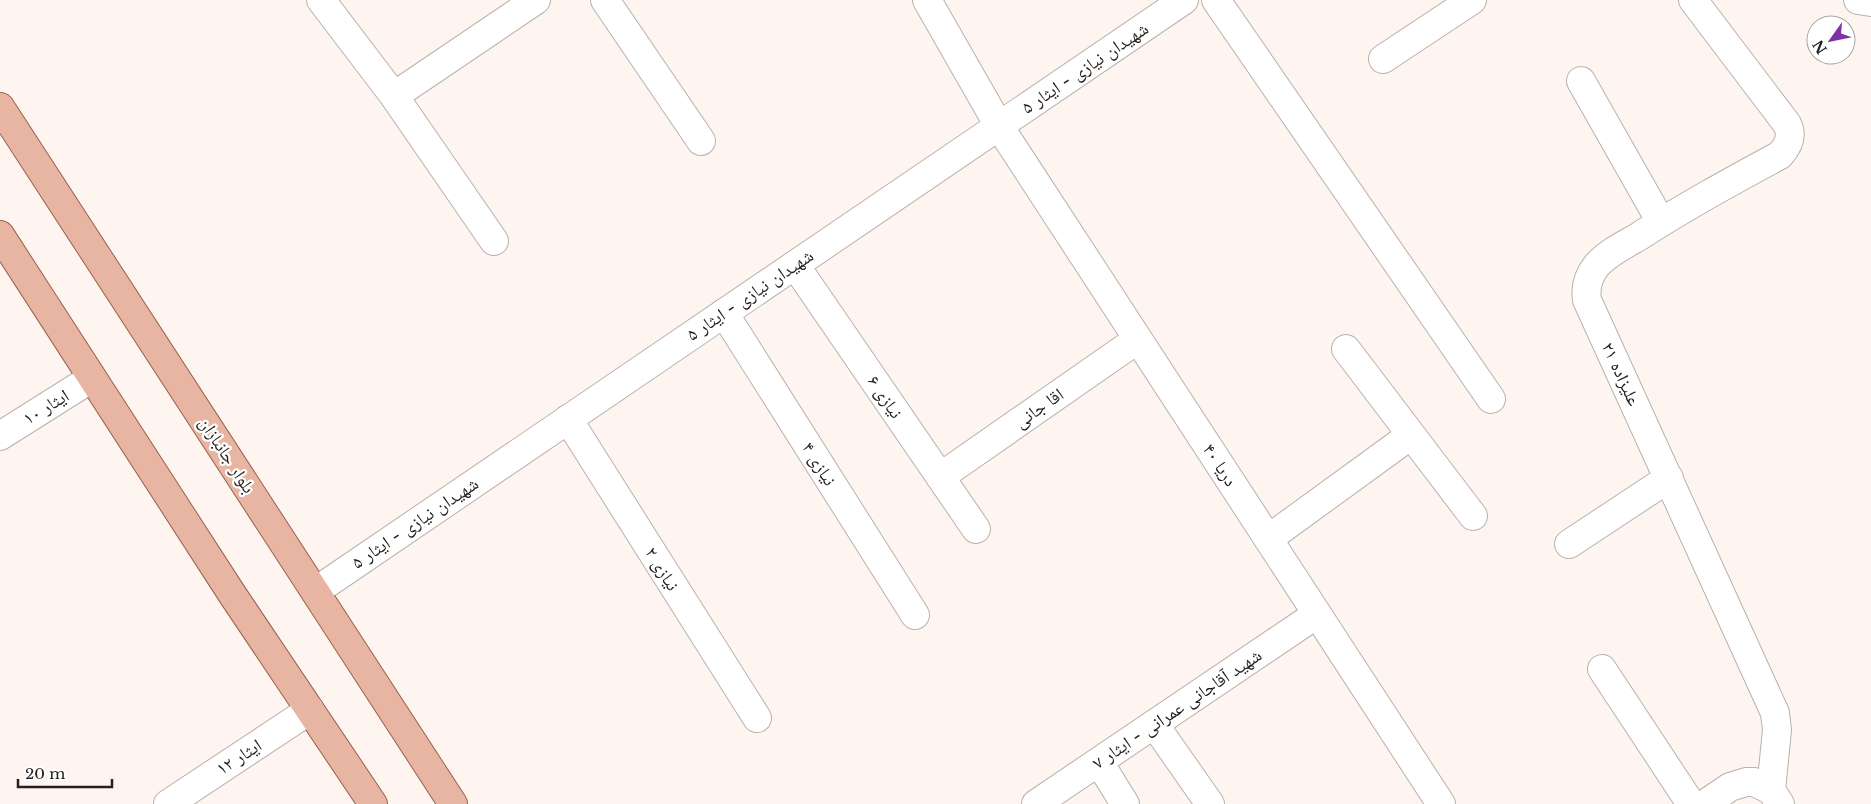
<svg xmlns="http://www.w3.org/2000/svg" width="1871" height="804" viewBox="0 0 1871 804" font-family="'Libre Baskerville','Noto Naskh Arabic',serif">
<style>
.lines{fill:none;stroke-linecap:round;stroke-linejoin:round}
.street-casing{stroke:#b9b1ac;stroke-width:30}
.secondary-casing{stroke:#b9b1ac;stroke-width:30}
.primary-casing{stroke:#99614d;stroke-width:30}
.street{stroke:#fff;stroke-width:28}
.secondary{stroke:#fff;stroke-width:28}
.primary{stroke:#e8b5a3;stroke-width:28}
.labels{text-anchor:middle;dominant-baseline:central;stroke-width:4.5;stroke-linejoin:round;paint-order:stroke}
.street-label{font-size:18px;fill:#24211f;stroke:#fff}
</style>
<rect width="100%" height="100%" fill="#fef5f0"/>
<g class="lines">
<g class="street-casing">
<path id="street" d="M321,0L394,96L536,0
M605,0L701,141
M927,0L999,126L1441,804
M1216,0L1491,399
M1693,0L1787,124C1793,136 1789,145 1780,155C1732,181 1684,207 1638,237C1624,245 1608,253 1597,265C1588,276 1585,287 1587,300L1775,713L1777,730L1771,790
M1858,0L1871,2
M1383,59L1472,0
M1581,81L1661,222
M394,96L494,241
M795,265L976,529
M724,313L915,615
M1346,349L1473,516
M568,419L757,718
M0,436L92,378
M940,477L1138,339
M1268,539L1411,435
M1569,544L1669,478
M1602,669L1691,804
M1154,724L1210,804
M1099,762L1125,804
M168,804L310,710
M1036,804L1317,614
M1705,804L1730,787L1746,782H1754L1771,790L1780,804"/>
</g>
<g class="secondary-casing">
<path id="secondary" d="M316,591L1184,0"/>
</g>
<g class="primary-casing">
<path id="primary" d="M0,107L453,804
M0,235L232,594L373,804"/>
</g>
<use href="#street" class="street"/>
<use href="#secondary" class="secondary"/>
<use href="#primary" class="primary"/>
</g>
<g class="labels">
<g class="street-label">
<text transform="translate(1085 68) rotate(-34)">شهیدان نیازی - ایثار ۵</text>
<text transform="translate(750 295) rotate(-34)">شهیدان نیازی - ایثار ۵</text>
<text transform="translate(1621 374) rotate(65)">علیزاده ۲۱</text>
<text transform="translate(885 397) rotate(56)">نیازی ۶</text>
<text transform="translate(46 407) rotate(-32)">ایثار ۱۰</text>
<text transform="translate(1039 408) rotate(-35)">اقا جانی</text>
<text transform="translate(227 455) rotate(57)">بلوار جانبازان</text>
<text transform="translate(819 464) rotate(58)">نیازی ۴</text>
<text transform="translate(1220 465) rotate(57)">دریا ۴۰</text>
<text transform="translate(415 523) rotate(-34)">شهیدان نیازی - ایثار ۵</text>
<text transform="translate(662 569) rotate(58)">نیازی ۲</text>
<text transform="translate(1177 709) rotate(-34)">شهید آقاجانی عمرانی - ایثار ۷</text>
<text transform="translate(239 757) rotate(-33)">ایثار ۱۲</text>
</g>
</g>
<g transform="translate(1831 40) rotate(237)"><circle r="24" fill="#ffffff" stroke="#a7a6a5"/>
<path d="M0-4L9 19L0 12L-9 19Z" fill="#7e33a5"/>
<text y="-8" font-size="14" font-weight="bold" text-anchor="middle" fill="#24211f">N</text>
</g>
<path d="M18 779v8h94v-8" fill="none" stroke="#24211f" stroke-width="2.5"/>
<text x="25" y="779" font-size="15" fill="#24211f" stroke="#ffffff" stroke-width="4" paint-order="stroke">20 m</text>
</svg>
